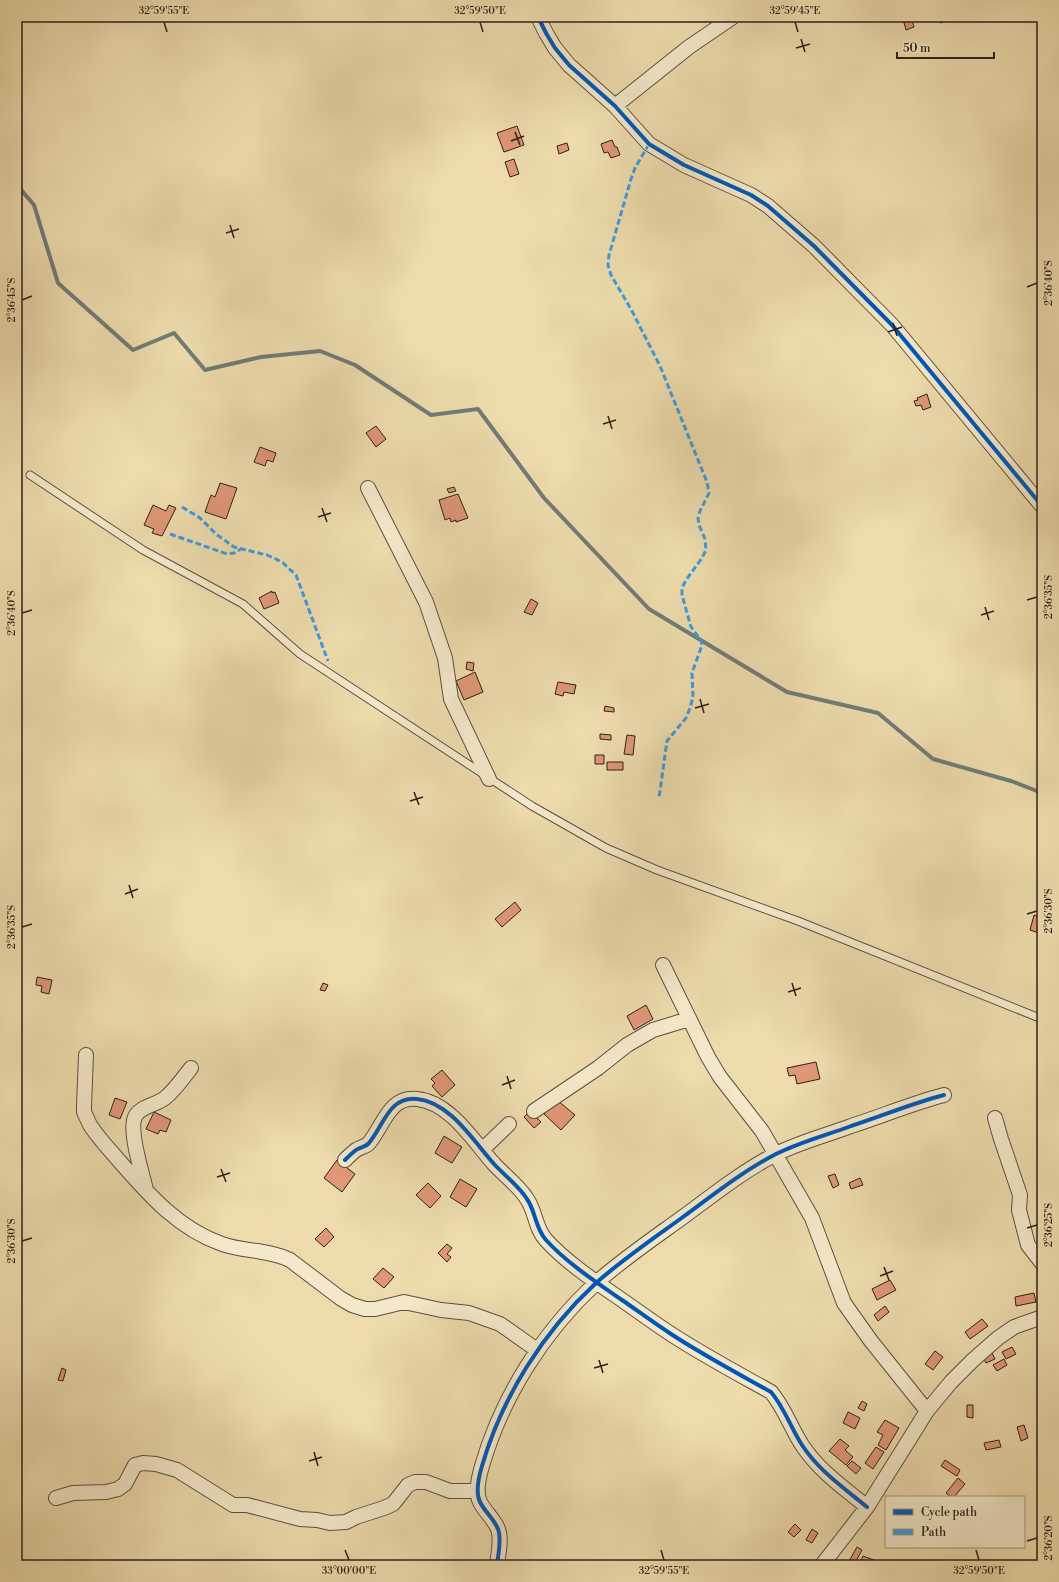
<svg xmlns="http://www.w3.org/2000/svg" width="1059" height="1582" viewBox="0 0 1059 1582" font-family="'Libre Bodoni',serif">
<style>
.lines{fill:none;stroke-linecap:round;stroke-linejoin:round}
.stream{stroke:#717c78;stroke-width:4}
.building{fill:#df9775;stroke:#2d211c}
.service-casing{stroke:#5d5040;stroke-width:9}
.minor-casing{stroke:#5d5040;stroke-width:16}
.service{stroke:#f3e8c9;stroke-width:7}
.minor{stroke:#f3e8c9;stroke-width:14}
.quiet{stroke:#3d9bdf;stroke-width:3;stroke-dasharray:6 3;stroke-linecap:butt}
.cycleway-casing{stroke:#f3e8c9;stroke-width:6}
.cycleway{stroke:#0057b8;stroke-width:4}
.ticks{fill:none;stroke:#2d211c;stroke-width:1.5}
.neatline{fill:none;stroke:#2d211c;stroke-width:1.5}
.ticks-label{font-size:10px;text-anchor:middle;fill:#2d211c}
</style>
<rect width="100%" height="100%" fill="#eddbac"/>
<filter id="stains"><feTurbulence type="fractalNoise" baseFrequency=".005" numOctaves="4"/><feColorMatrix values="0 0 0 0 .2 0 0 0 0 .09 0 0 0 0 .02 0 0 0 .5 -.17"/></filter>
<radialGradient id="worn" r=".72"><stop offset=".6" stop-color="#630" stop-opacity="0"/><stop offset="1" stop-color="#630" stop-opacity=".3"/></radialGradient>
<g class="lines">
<path class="stream" d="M17,185L34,205L58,283L133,350L174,333L205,370L261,357L320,351L355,365L431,415L478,409L544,498L649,609L787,692L878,713L933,759L1011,781L1042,793"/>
</g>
<path class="building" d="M911,17L914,27L906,30L903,19Z
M938,17H946L947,20L940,23Z
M517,126L524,145L504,152L497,133Z
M612,140L615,147H617L620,155L611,158L608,152L604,153L601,144Z
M567,143L569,150L559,154L557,146Z
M514,159L519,174L510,177L505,162Z
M927,394L931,407L923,410L921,405L916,406L914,401L918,400L917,398Z
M376,426L386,439L376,447L366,433Z
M260,447L276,453L273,462L267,460L265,466L254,462Z
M220,483L237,488L226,519L205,512L211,495L215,497Z
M454,487L456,491L449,493L447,489Z
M458,494L468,518L456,522V520L451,522L450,518L445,520L439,500Z
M153,505L166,511L169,505L176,508L162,536L152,533L154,529L144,525Z
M272,591V593L275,592L279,603L264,609L259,598Z
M531,599L538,603L532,615L524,612Z
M467,662L474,663L473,671L466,669Z
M475,672L483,692L464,700L456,681Z
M558,682L576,685L574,694L564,692L563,696L555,694Z
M605,706L614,708V712L604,711Z
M600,734L611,735V740L600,739Z
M627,735L635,736L633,755L624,754Z
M595,755H604V764H595Z
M607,762H623V770H607Z
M515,902L521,910L502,927L495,919Z
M1042,912V934L1030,930L1034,915L1040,917Z
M37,977L52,980L49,994L41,992L42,986L36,985Z
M323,983L328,985L325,991L320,990Z
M646,1005L653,1019L634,1030L627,1016Z
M816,1062L820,1079L797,1084L795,1075L789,1076L787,1068Z
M442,1070L455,1085L442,1097L432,1086L435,1083L431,1079Z
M115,1098L127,1102L120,1119L109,1115Z
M557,1100L575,1115L561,1130L544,1114Z
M530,1111L541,1122L534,1128L524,1117Z
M154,1112L171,1120L166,1132L160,1130L158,1134L146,1129Z
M444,1136L462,1147L452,1163L435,1153Z
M337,1160L355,1174L342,1192L324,1178Z
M835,1174L839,1185L833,1188L828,1176Z
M860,1178L863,1185L851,1189L849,1183Z
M460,1179L477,1189L466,1207L450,1197Z
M428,1183L441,1196L430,1208L416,1195Z
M326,1228L334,1237L324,1247L315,1239Z
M447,1244L452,1248L447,1254L451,1257L447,1262L438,1253Z
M383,1268L394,1277L384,1288L373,1279Z
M890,1280L896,1290L877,1300L872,1289Z
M1034,1293L1036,1302L1016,1306L1015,1297Z
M885,1306L889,1312L878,1321L874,1315Z
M982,1319L988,1326L970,1339L965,1332Z
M17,1347H21L22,1354L17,1355Z
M1012,1347L1016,1354L1006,1359L1002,1352Z
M935,1351L943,1357L933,1370L925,1364Z
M992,1353L995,1359L986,1363L983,1357Z
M1004,1359L1007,1365L997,1371L993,1365Z
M62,1368L66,1370L63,1381L58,1380Z
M862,1401L867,1404L864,1411L858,1408Z
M967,1405H973V1418L967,1417Z
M848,1412L860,1418L855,1429L843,1423Z
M885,1420L899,1428L886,1450L878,1445L883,1435L877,1432Z
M1024,1425L1028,1438L1021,1441L1017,1427Z
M840,1439L849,1446L845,1450L853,1457L846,1465L829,1451Z
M999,1440L1001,1447L986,1450L984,1443Z
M876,1447L884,1452L873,1469L865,1463Z
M945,1460L960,1470L957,1476L941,1466Z
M852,1461L861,1468L856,1474L847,1466Z
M958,1478L965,1484L954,1497H951L946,1493Z
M795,1524L801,1530L794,1537L788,1532Z
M812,1529L818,1533L812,1543L806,1540Z
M857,1547L862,1550L855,1563L849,1561Z
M863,1556L874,1560L872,1565H866L860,1563Z"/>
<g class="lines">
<g class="service-casing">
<path id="service" d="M30,475L143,550L243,604L300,654L532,806L606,848L657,870L798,921L1042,1019"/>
</g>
<g class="minor-casing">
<path id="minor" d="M538,17L546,33L555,48L569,65L615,106L649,144L684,165L751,195L768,206L814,246L892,325L1042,506
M615,106L689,47L733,17
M368,488L426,602L445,658L451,699L489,779
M663,965L708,1057L720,1077L762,1131L812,1218L844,1303L871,1341L927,1411
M86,1055L84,1106V1112L90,1125C99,1139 110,1150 121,1163C150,1196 179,1229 222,1244C244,1252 268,1249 290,1260L340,1298L352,1305L365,1309H375L404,1302L441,1310L469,1313L500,1324L537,1350
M534,1111L598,1068L627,1045L653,1030L689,1019
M995,1118L1001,1139L1020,1195L1019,1210L1028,1245L1042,1263
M482,1150L509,1124
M345,1160C348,1157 352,1153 356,1150C360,1147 366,1147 369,1143C384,1125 389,1096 417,1099C450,1102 474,1142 494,1164C505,1176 519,1186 527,1199C536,1212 535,1228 546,1240C567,1263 596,1282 622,1300C638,1311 654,1323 671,1334C703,1355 737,1373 771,1392C784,1407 791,1428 802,1445C819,1471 844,1488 867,1507
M146,1190C143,1175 127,1128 136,1115C142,1106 156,1105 165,1098C175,1090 183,1078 191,1068
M56,1498L73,1493L106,1492L118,1489L125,1484L135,1465L143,1463L156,1464L177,1470L233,1505H247L300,1519L317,1520L330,1523L346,1522L356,1517L384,1508L393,1504L408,1485L415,1482H426L450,1491H478
M497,1565C498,1555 502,1539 498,1529C494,1519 485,1512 480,1502C475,1492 479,1476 482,1466C502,1397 543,1332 596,1283C623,1259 654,1238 683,1217C713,1195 743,1171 776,1154C800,1142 827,1135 851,1126C882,1116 913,1103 944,1095
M822,1565L867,1507L927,1411L951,1382L973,1360L998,1338L1014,1327L1042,1317"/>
</g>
<use href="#service" class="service"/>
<use href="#minor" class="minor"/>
<path class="quiet" d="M649,144L635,168L631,179L609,255L608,265L611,275L632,311L660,366L707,482L709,493L700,511L698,518L699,525L705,539L706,550L702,558L686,580L682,588V595L691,627L701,640L702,645L692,673L693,697L690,708L686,718L667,741L659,798
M182,507L200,518L216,534L234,547L267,555L276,559L283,563L296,575L328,661
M170,534L227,554L234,553L241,549"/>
<g class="cycleway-casing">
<path id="cycleway" d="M538,17L546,33L555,48L569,65L615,106L649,144L684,165L751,195L768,206L814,246L892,325L1042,506
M345,1160C348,1157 352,1153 356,1150C360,1147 366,1147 369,1143C384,1125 389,1096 417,1099C450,1102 474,1142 494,1164C505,1176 519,1186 527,1199C536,1212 535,1228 546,1240C567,1263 596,1282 622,1300C638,1311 654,1323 671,1334C703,1355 737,1373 771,1392C784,1407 791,1428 802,1445C819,1471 844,1488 867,1507
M497,1565C498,1555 502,1539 498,1529C494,1519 485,1512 480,1502C475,1492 479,1476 482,1466C502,1397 543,1332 596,1283C623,1259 654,1238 683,1217C713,1195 743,1171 776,1154C800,1142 827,1135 851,1126C882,1116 913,1103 944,1095"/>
</g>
<use href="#cycleway" class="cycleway"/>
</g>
<path class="ticks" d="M164,22L167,32M480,22L483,32M795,22L798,32M801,39L805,52M796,48L810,44M515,132L520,145M511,141L524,136M230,225L234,238M226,233L239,229M1027,287L1037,283M22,300L32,296M893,323L897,336M888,332L902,327M608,416L612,429M603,424L616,420M322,508L327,522M318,517L331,513M1027,600L1037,597M985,607L989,620M22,613L32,610M981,615L994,611M700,699L704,713M695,708L709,704M414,792L419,805M410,801L423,797M129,885L133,898M125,894L138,889M1027,914L1037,911M22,927L32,924M792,983L796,996M788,992L801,988M507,1076L511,1089M502,1085L515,1080M221,1169L226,1182M217,1177L230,1173M1027,1228L1037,1225M22,1241L32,1238M884,1267L889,1280M880,1276L893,1271M599,1360L603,1373M594,1368L608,1364M314,1452L318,1466M309,1461L322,1457M1027,1541L1037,1538M345,1550L349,1560M661,1550L664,1560M976,1550L979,1560"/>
<rect width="1059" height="1582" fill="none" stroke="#eddbac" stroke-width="44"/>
<rect x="885" y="1496" width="140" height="52" fill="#f3e8c9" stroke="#a49884"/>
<rect x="893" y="1509" width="20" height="6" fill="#0057b8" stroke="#a49884"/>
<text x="921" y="1516" font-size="12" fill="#2d211c">Cycle path</text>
<rect x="893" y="1529" width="20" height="6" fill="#3d9bdf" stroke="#a49884"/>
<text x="921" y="1536" font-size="12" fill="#2d211c">Path</text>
<path d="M897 52v6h97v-6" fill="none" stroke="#2d211c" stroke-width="2"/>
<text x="903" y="52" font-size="12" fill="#2d211c" stroke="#f3e8c9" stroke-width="3" paint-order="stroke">50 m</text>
<rect x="22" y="22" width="1015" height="1538" class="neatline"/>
<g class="ticks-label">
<text x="164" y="14">32°59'55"E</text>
<text x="480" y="14">32°59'50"E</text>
<text x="795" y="14">32°59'45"E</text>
<text transform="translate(1048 283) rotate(-90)" y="4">2°36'40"S</text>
<text transform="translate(11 300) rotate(-90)" y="4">2°36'45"S</text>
<text transform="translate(1048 597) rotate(-90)" y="4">2°36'35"S</text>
<text transform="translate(11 613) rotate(-90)" y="4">2°36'40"S</text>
<text transform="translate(1048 911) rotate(-90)" y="4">2°36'30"S</text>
<text transform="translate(11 927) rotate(-90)" y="4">2°36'35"S</text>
<text transform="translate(1048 1225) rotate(-90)" y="4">2°36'25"S</text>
<text transform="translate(11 1241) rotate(-90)" y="4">2°36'30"S</text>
<text transform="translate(1048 1538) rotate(-90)" y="4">2°36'20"S</text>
<text x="349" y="1574">33°00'00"E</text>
<text x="664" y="1574">32°59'55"E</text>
<text x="979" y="1574">32°59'50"E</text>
</g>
<rect width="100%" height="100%" filter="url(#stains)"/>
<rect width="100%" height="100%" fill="url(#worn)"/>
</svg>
